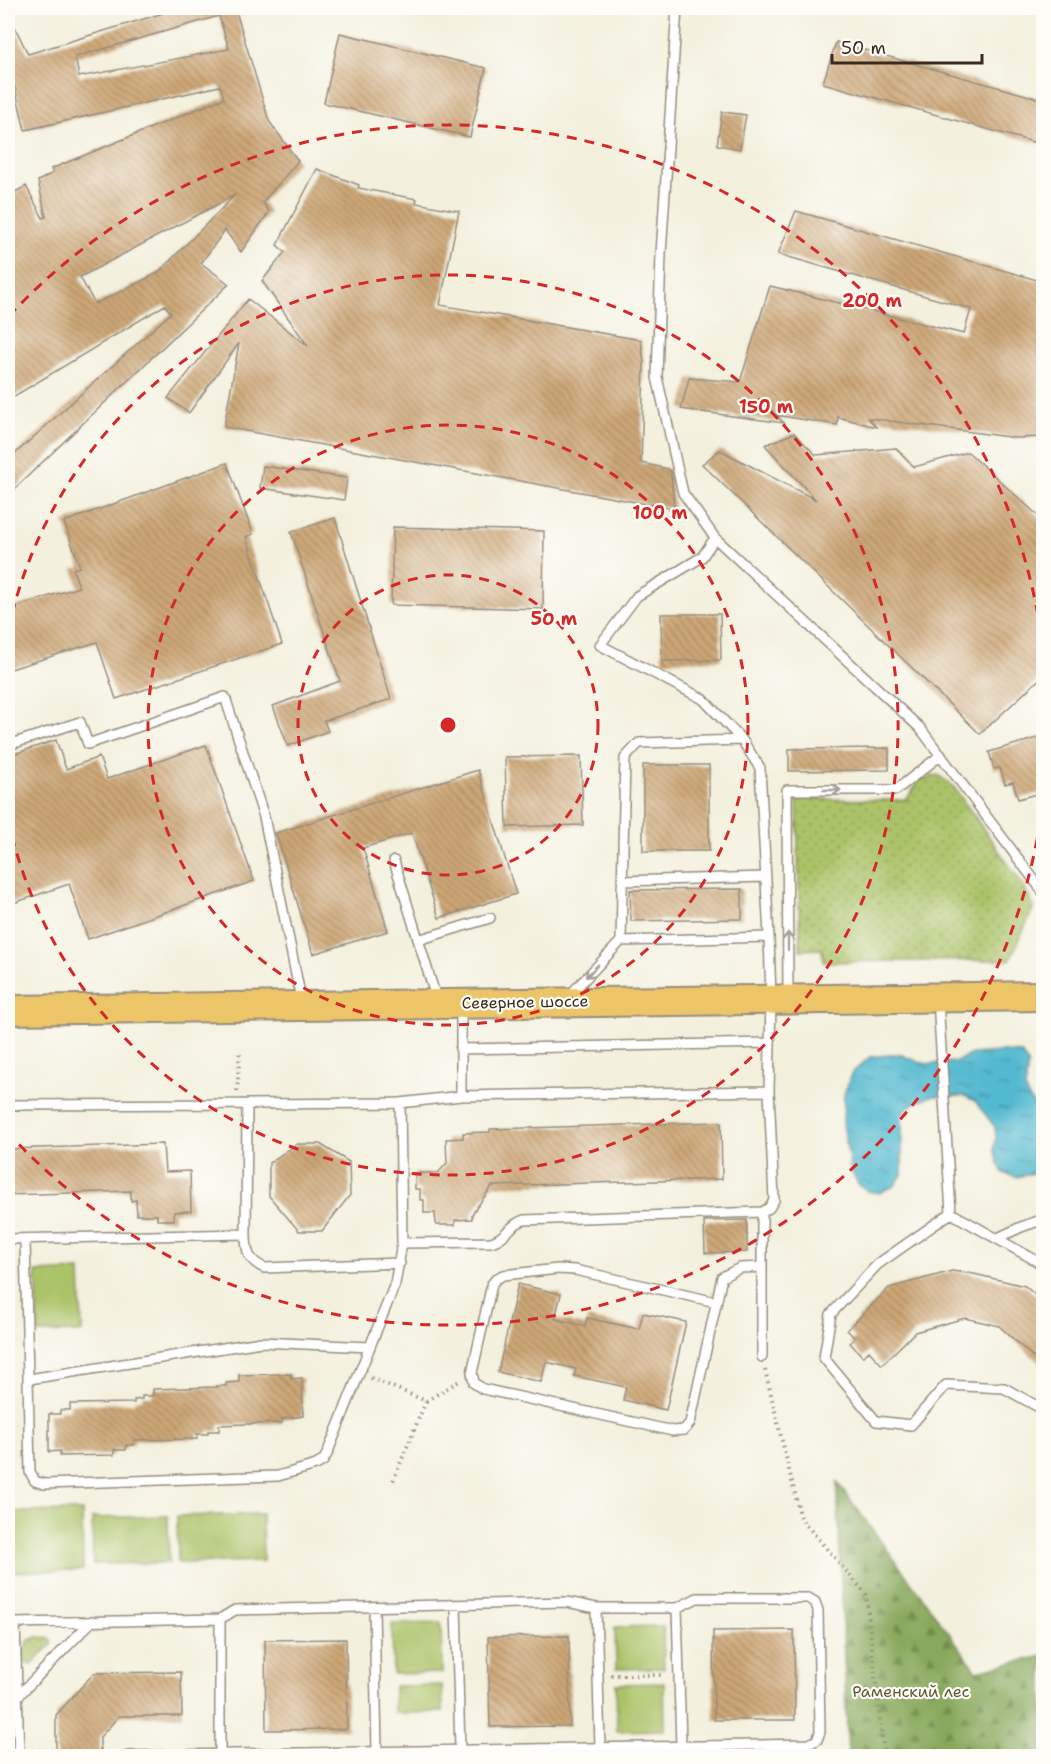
<svg xmlns="http://www.w3.org/2000/svg" width="1051" height="1764" viewBox="0 0 1051 1764" font-family="'Shantell Sans',sans-serif">
<style>
.grass{fill:url(#grass-dots);stroke:#737643;stroke-width:1.5}
.forest{fill:url(#forest-firs);stroke:#626a3d;stroke-width:1.5}
.park{fill:#abc368;stroke:#737643;stroke-width:1.5}
.water{fill:url(#water-ripples);stroke:#467277;stroke-width:1.5}
.building{fill:url(#building-back-hatch);fill-rule:evenodd}
.lines{fill:none;stroke-linecap:round;stroke-linejoin:round}
.service-casing{stroke:#978d7e;stroke-width:12}
.primary-casing{stroke:#978d7e;stroke-width:32}
.path{stroke:#978d7e;stroke-width:4;stroke-dasharray:1.5 4.5;stroke-linecap:butt}
.service{stroke:#fff;stroke-width:9}
.primary{stroke:#edc569;stroke-width:28}
.oneway{stroke:#a79f9a}
.ring{fill:none;stroke:#d62828;stroke-width:3;stroke-dasharray:10 8}
.labels{text-anchor:middle;dominant-baseline:central;stroke-width:4.5;stroke-linejoin:round;paint-order:stroke}
.street-label{font-size:16px;fill:#3b2a1e;stroke:#fdfcf7}
.park-label{font-size:16px;fill:#5d5834;stroke:#fdfcf7}
.centre{fill:#d62828;stroke:#fdfcf7;stroke-width:3}
.ring-label{font-size:18px;text-anchor:middle;font-weight:bold;fill:#d62828;stroke:#fdfcf7;stroke-width:4.5;stroke-linejoin:round;paint-order:stroke}
</style>
<defs>
<pattern id="grass-dots" width="8" height="8" patternUnits="userSpaceOnUse" patternTransform="scale(1.5)"><rect width="8" height="8" fill="#abc368"/><path d="M2 2h.1M6 6h.1" fill="none" stroke="#8c9f55" stroke-width="1.8" stroke-linecap="round"/></pattern>
<pattern id="forest-firs" width="22" height="20" patternUnits="userSpaceOnUse" patternTransform="scale(1.5)"><rect width="22" height="20" fill="#88a95c"/><path d="M5 1l3.5 6h-7zM16 11l3.5 6h-7z" fill="#708a4b"/></pattern>
<pattern id="water-ripples" width="26" height="14" patternUnits="userSpaceOnUse" patternTransform="scale(1.5)"><rect width="26" height="14" fill="#52b9d0"/><path d="M2 4q2-2 4 0t4 0M15 11q2-2 4 0t4 0" fill="none" stroke="#4597a8"/></pattern>
<pattern id="building-back-hatch" width="6" height="6" patternUnits="userSpaceOnUse" patternTransform="scale(1.5)"><rect width="6" height="6" fill="#cda777"/><path d="M-1 5l2 2M0 0l6 6M5-1l2 2" fill="none" stroke="#a88861"/></pattern>
</defs>
<rect width="100%" height="100%" fill="#fdfcf7"/>
<filter id="ink" filterUnits="userSpaceOnUse"><feTurbulence type="fractalNoise" baseFrequency=".0167" numOctaves="2"/><feDisplacementMap in="SourceGraphic" scale="12" xChannelSelector="R" yChannelSelector="G"/><feConvolveMatrix kernelMatrix="1 2 1 2 8 2 1 2 1" color-interpolation-filters="sRGB"/></filter>
<filter id="wash" filterUnits="userSpaceOnUse"><feTurbulence type="fractalNoise" baseFrequency=".008" numOctaves="4" result="noise"/><feDisplacementMap in="SourceGraphic" scale="24" xChannelSelector="R" yChannelSelector="G"/><feGaussianBlur stdDeviation="1.35" result="paint"/><feColorMatrix in="noise" values="0 0 0 0 0 0 0 0 0 0 0 0 0 0 0 0 0 1.4 0 .05"/><feComposite in="paint" operator="in"/></filter>
<g filter="url(#wash)">
<rect width="100%" height="100%" fill="#f3f0dd"/>
<path class="grass" d="M938,775L953,786L1023,885L1034,907L1010,960L823,962L822,949L800,950L797,799L906,800L920,780Z
M38,1637L47,1638L51,1640L52,1644L33,1663L29,1665L25,1663C22,1656 25,1647 29,1640Z"/>
<path class="forest" d="M837,1482L977,1671L1043,1656V1756H848Z"/>
<path class="park" d="M80,1270L82,1332L38,1333L36,1272Z
M82,1511L83,1570L8,1572V1512Z
M262,1514L263,1561L178,1563L177,1516Z
M168,1516L169,1563L93,1564L92,1518Z
M441,1623L442,1673L393,1674L392,1624Z
M663,1626L664,1668L616,1669L615,1627Z
M664,1683L665,1730L617,1731L616,1684Z
M442,1685L443,1712L394,1713V1686Z"/>
<path class="water" d="M1001,1052L1021,1053L1028,1064L1025,1088L1030,1100L1040,1113L1037,1166L1033,1173L1017,1177L1003,1173L998,1163L994,1149L996,1138L995,1127L975,1101L965,1096H931L912,1104L902,1115V1175L894,1186L879,1193L868,1191L858,1184L851,1171L843,1124L844,1095L851,1074L870,1057L900,1054L918,1062L929,1064L955,1062L972,1054Z"/>
<g id="blocks">
<path class="building" d="M180,8H235L269,121L298,161L263,202L269,212L241,252L225,230L201,263L229,284L8,495V460L171,313L165,305L8,400V196L26,186L43,218L46,217L38,181L53,173L51,169L224,98L220,86L25,130L12,75L8,76V13L28,54ZM219,16L229,49L79,77L75,57ZM235,195L158,273L95,304L80,277Z
M340,33L486,68L470,137L324,103Z
M836,42L1044,100V145L823,83Z
M722,112L746,115L740,149L717,145Z
M317,169L359,185L358,188L417,199L416,203L459,211L440,305L641,340L644,363L641,463L668,469L671,472L674,509L224,427L239,343L189,413L168,398L248,299L308,346L262,281L285,252L277,245Z
M796,211L1044,282V437L1016,438L868,418L876,427L838,417L837,425L775,415L784,423L681,409L689,378L740,382L770,286L964,334L971,309L778,254Z
M794,433L816,455L896,448L914,467L968,452L1044,521V675L980,734L702,464L720,450L816,500L765,445Z
M227,463L253,534L246,537L282,644L116,699L97,642L8,670V609L79,587L73,569L80,567L64,522Z
M263,466L347,478L344,500L260,488Z
M335,518L391,699L324,721L328,731L288,746L273,706L340,681L291,532Z
M393,527L544,531L543,609L391,605Z
M661,614H720L721,660L662,661Z
M1044,736V792L1018,799L1013,782L1005,784L1000,768L994,769L989,752Z
M56,740L66,769L99,757L107,779L206,745L254,881L88,939L69,884L8,905V756Z
M889,748V770L789,771V749Z
M581,756L583,825L507,827L505,757Z
M643,765H709V851H643Z
M478,770L516,894L439,918L412,833L363,848L388,931L313,954L276,833Z
M742,889V919L631,921L630,890Z
M721,1122L722,1179L492,1186L472,1214V1219L455,1220V1225H436L435,1213H424V1200H420V1189H415V1173H438L447,1163L446,1139L463,1138V1133L490,1132V1129Z
M163,1144L165,1172L190,1171L191,1211L174,1212V1220H157V1215H137L136,1200L131,1201V1191L8,1195V1149Z
M297,1144H320L349,1162L350,1195L322,1231H299L269,1196V1163Z
M747,1220V1252L705,1253L704,1221Z
M952,1271L974,1274L1025,1286L1044,1303V1367L999,1326L965,1318L915,1332L882,1365L869,1351L863,1357L850,1343L855,1338L847,1330L889,1288Z
M518,1284L561,1294L555,1319L585,1326L587,1318L639,1329L643,1313L686,1322L666,1410L623,1400L626,1387L574,1376L576,1369L546,1362L541,1382L498,1372Z
M291,1374V1379L302,1378L303,1416L282,1419V1423L219,1425V1431H208V1434H197V1439L134,1440V1445H126V1450H114V1455L60,1456V1451L49,1452V1414H60V1410H70V1404L134,1403V1400L142,1399V1396H153V1389L217,1387V1386H226V1383L239,1382V1375Z
M794,1630L795,1720H714L713,1631Z
M569,1636L570,1726L490,1727L488,1637Z
M346,1639L347,1729L266,1730L265,1640Z
M181,1672L182,1716H119L100,1737V1756H56V1715L94,1673Z"/>
</g>
</g>
<g filter="url(#ink)">
<use href="#blocks" fill-opacity="0" stroke="#978d7e" stroke-width="1.5"/>
<g class="lines">
<g class="service-casing">
<path id="service" d="M677,8L661,254L657,377L683,493L715,538L920,728L1044,893
M715,538L702,557L637,596L600,645L703,699L742,740
M8,745L80,722L88,744L225,697L264,817L302,1004
M394,861L437,1001
M622,881L766,877
M418,940L490,918
M621,941L769,937
M568,997L621,941L625,758L639,743L742,740L760,768L769,937L771,999L769,1091L774,1200L769,1208L762,1212L524,1220C510,1224 505,1239 491,1242L402,1243L400,1103L461,1096L769,1091
M788,997L787,790H896L941,755
M938,1000L951,1213
M461,1006V1096
M460,1049L770,1043
M8,1105L247,1104
M951,1213L878,1264L831,1314L824,1358L876,1421L911,1425L946,1385L1004,1388L1044,1410
M951,1213L1044,1265
M998,1238L1021,1227L1044,1219
M8,1239L246,1234
M25,1239L30,1472L35,1481L44,1484L278,1476L316,1465L323,1461L327,1454L395,1284L402,1243
M400,1263L264,1268C248,1260 246,1252 246,1234L247,1104L400,1103
M762,1267V1357
M716,1302L575,1270L558,1269L503,1275L496,1279L492,1284L472,1373L474,1383L483,1389L673,1431L684,1430L690,1423L722,1277L740,1268L762,1267V1212
M29,1379L261,1342L370,1347
M456,1605L460,1750
M374,1607L377,1751
M596,1608L600,1747
M677,1608L681,1746
M17,1697L92,1621
M220,1753V1619
M19,1756L15,1623L220,1619L235,1610L567,1602L596,1608H677L697,1598H808L815,1602L818,1610L820,1732L817,1740L809,1744L128,1756"/>
</g>
<g class="primary-casing">
<path id="primary" d="M8,1010L1044,996"/>
</g>
<path class="path" d="M237,1091L240,1050
M765,1370L801,1519L866,1594L884,1756
M371,1378L426,1401L393,1481
M426,1401L461,1380
M611,1675H665
M100,1749H105
M33,1750H56"/>
<use href="#service" class="service"/>
<use href="#primary" class="primary"/>
</g>
<defs><path id="oneway-shaft" d="M-6 0H5M1.5-3L5.5 0L1.5 3" fill="none" stroke-width="1.6" stroke-linecap="round" stroke-linejoin="round" transform="scale(1.5)"/></defs>
<g class="oneway">
<use href="#oneway-shaft" transform="translate(832 790)"/>
<use href="#oneway-shaft" transform="translate(788 941) rotate(-90)"/>
<use href="#oneway-shaft" transform="translate(592 971) rotate(134)"/>
</g>
</g>
<g class="ring">
<circle cx="448" cy="725" r="150"/>
<circle cx="448" cy="725" r="300"/>
<path d="M8 631A450 450 0 1 1 8 819"/>
<path d="M1043 803A600 600 0 0 1 9 1134M9 316A600 600 0 0 1 1043 647"/>
</g>
<g class="labels">
<g class="street-label">
<text transform="translate(525 1002) rotate(-1)">Северное шоссе</text>
</g>
<g class="park-label">
<text x="911" y="1691">Раменский лес</text>
</g>
</g>
<circle cx="448" cy="725" r="9" class="centre"/>
<g class="ring-label">
<text x="872" y="307">200 m</text>
<text x="766" y="413">150 m</text>
<text x="660" y="519">100 m</text>
<text x="554" y="625">50 m</text>
</g>
<rect width="1051" height="1764" fill="none" stroke="#fdfcf7" stroke-width="30"/>
<path d="M832 54v9h150v-9" fill="none" stroke="#3b2a1e" stroke-width="3"/>
<text x="841" y="54" font-size="18" fill="#3b2a1e" stroke="#fdfcf7" stroke-width="4.5" paint-order="stroke">50 m</text>
</svg>
